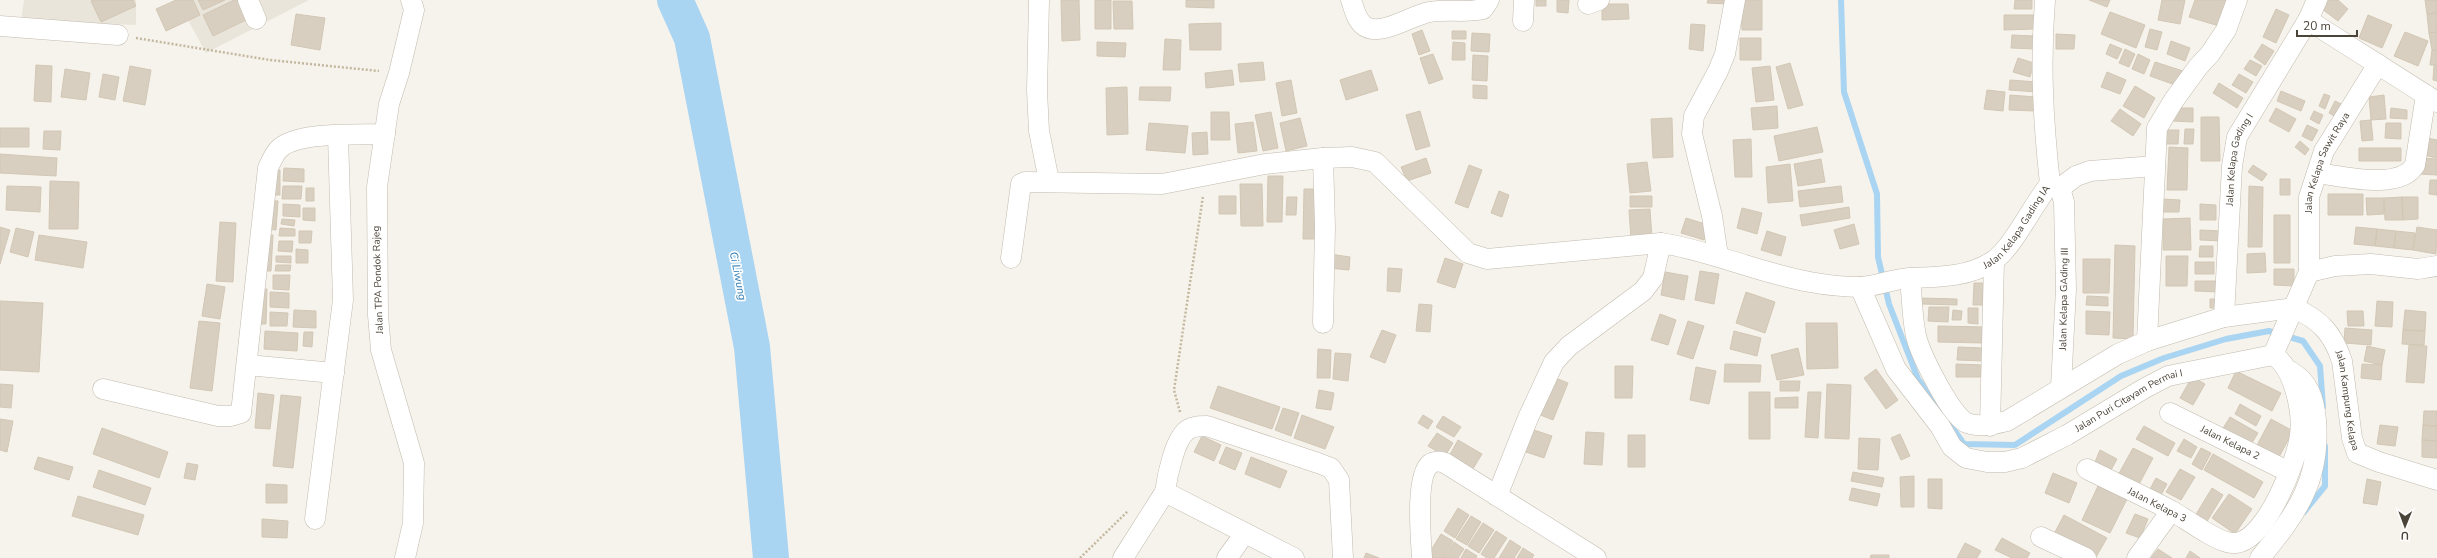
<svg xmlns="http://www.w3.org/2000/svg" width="2437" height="558" viewBox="0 0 2437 558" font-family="'Nunito Sans',sans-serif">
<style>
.residential{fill:#eae5da}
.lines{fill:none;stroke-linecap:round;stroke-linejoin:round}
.stream{stroke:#a9d4f2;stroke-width:6}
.river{stroke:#a9d4f2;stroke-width:36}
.building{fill:#d8cfc1;stroke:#d3c7b4}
.street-casing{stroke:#c2bbae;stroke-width:21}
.path{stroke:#c4b79f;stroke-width:2.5;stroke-dasharray:2 2;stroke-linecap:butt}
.street{stroke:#fff;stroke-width:20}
.labels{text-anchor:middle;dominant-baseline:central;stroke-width:3.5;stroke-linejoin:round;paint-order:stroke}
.street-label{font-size:10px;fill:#4b4439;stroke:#fff}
.water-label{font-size:11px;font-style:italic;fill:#2e7ab2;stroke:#fff}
</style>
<rect width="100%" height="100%" fill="#f6f3ec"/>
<path class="residential" d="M24,0H136V25L21,21Z
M177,0H309L206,53Z"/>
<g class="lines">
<path class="stream" d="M1841,0L1844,92L1877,194L1878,257L1889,304L1918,379L1964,444L2015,445L2121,376L2164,358L2226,339L2269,331L2303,341L2320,366L2323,407
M2304,512L2325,486V446"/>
<path class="river" d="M675,0L692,38L752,347L771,558"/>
</g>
<path class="building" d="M94,0H133L136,6L101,22L91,1Z
M176,0H193L200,15L166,31L156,9Z
M198,0H225L203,10Z
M234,0H239L248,19L213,36L203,15Z
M1061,0H1079L1080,40L1062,41Z
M1095,0H1111V29H1095Z
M1186,0H1214V8L1186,7Z
M1536,0H1546V6H1536Z
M1557,0H1569L1568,13L1557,12Z
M1708,0H1728V4L1707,3Z
M1741,0H1762V30H1742Z
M2015,0H2032V9H2014Z
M2089,0H2110L2107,7Z
M2162,0H2185L2180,24L2158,20Z
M2195,0H2227L2219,26L2189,17Z
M2329,0H2338L2348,9L2338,21L2322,9Z
M2425,0H2437V13L2427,14Z
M1113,1H1132L1133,29H1114Z
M1602,4H1628L1629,19L1602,20Z
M2276,9L2289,15L2276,43L2263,37Z
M2110,12L2145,25L2136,48L2101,34Z
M2437,13V32L2429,33L2427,14Z
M296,14L325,18L320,50L291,45Z
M2004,15H2037V29L2004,30Z
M2368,15L2392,25L2382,48L2359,38Z
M1221,23V50H1190L1189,24Z
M1691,24L1705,25L1703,51L1689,49Z
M2150,29L2162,32L2157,50L2145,47Z
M1422,30L1430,51L1419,55L1412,34Z
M1452,31H1466V39H1452Z
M2405,32L2428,41L2418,66L2394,56Z
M2437,32V50H2432L2429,33Z
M1472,33L1490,34L1489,52L1471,51Z
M2056,34L2075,35L2074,49H2056Z
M2012,35L2035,36V49L2011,48Z
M1740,38H1761V60H1740Z
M1165,39L1181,40L1180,70H1163Z
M2171,41L2190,48L2185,61L2167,54Z
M1097,42L1126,43L1125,57L1097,56Z
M1453,42L1465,43V60H1452Z
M2110,44L2122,49L2117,59L2106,54Z
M2262,44L2274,51L2265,65L2254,57Z
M2125,49L2135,54L2129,67L2119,63Z
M2432,50L2437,51V65H2430Z
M1433,54L1443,79L1429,84L1420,58Z
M2138,54L2150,60L2144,74L2132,69Z
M1473,55L1488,56L1487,81L1472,80Z
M2018,58L2034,63L2030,77L2013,72Z
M2250,60L2262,66L2256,76L2244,69Z
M1263,62L1265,80L1240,82L1238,64Z
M2155,62L2183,71L2178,86L2150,76Z
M1790,63L1803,105L1788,109L1776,67Z
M36,65L52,66L51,102L34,101Z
M2434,65L2437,66V81L2433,80Z
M130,66L151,70L145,105L123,101Z
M1770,66L1774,100L1756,102L1752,68Z
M65,69L90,73L86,100L61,97Z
M1232,70L1234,85L1206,88L1205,73Z
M1371,70L1378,90L1346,100L1340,80Z
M2107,72L2126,80L2120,94L2101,87Z
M103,74L119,77L115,100L99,97Z
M2239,74L2253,82L2246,93L2232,85Z
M1291,80L1297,113L1282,116L1276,83Z
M2010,80L2037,82L2036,92L2009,90Z
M2219,83L2243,98L2237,108L2213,93Z
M1473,85L1487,86V99L1473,98Z
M2135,86L2155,98L2144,118L2123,106Z
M1127,87L1128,134L1107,135L1106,88Z
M1140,87H1171L1170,101L1139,100Z
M1987,90L2005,92L2003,111L1984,109Z
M2281,91L2305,101L2301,111L2277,101Z
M2324,94L2330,96L2325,109L2319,106Z
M2010,95L2036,97L2035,111L2009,110Z
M2384,95L2386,119L2371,120L2369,97Z
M2335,101L2343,105L2336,117L2329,113Z
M1777,106L1778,128L1753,130L1751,108Z
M2173,108H2193V122L2173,121Z
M2276,108L2296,119L2289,132L2269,121Z
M2391,108L2407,110V119L2390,118Z
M2120,109L2141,124L2133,136L2111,121Z
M1420,111L1430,146L1416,150L1406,115Z
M2314,111L2323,115L2319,124L2310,119Z
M1211,112H1229L1230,140H1211Z
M1271,112L1278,148L1263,151L1255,115Z
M2201,117H2219L2220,161H2201Z
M1300,118L1307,146L1286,151L1280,123Z
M1672,118L1673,157L1653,158L1651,119Z
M2371,120L2373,140L2362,141L2360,121Z
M1253,122L1257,151L1238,153L1235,124Z
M1149,123L1188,126L1185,153L1146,150Z
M2386,123H2401V139L2385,138Z
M2307,125L2318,130L2312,141L2302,136Z
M1817,127L1823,152L1779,161L1774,136Z
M0,128H29V147H0Z
M2185,129H2194L2193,144H2184Z
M2166,130H2179L2178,144H2166Z
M44,131H61L60,150L43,149Z
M1207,132L1208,154L1193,155L1192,133Z
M2422,137L2437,140V158L2418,154Z
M1751,139L1752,177H1735L1733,140Z
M2300,141L2309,149L2305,155L2295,147Z
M2169,147L2188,148L2187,190H2167Z
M2359,148H2401V161H2359Z
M0,154L57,158L56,176L0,173Z
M1426,158L1431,173L1407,181L1401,167Z
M2420,158L2437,159V175L2419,174Z
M1821,159L1825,182L1798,186L1794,164Z
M1647,162L1651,191L1630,193L1627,164Z
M1790,164L1793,201L1768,203L1766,167Z
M1469,165L1482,170L1468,208L1455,203Z
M2253,165L2267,174L2262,181L2248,172Z
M284,168L304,169V182L283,181Z
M269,170H280V195H268Z
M1268,176H1283L1282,222H1267Z
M2280,179H2290V195H2280Z
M2430,180H2437V195L2429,194Z
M50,181L79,182L78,229H49Z
M1240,184H1262L1263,226H1241Z
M7,186L41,187L40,212L6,210Z
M283,186H302L301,199H282Z
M1841,186L1843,202L1800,207L1798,191Z
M2249,186L2263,187L2262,247H2248Z
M306,188H314V201H306Z
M1304,189H1316V239H1303Z
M1499,191L1509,195L1502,217L1491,213Z
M2328,194H2363V215H2328Z
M1219,196H1236V214H1219Z
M1630,196H1652V207H1630Z
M1287,197H1297L1296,215H1286Z
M2402,197L2403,220H2385L2384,198Z
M2402,197H2418V219L2403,220Z
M2366,198H2384V214L2367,215Z
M2162,199L2180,200L2179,212H2161Z
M266,200L278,201L276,230L264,229Z
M283,204L300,205V217L283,216Z
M2200,204L2216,205V220H2200Z
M1849,207L1850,218L1802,226L1800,215Z
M303,208H315V221L303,220Z
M1742,208L1762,213L1757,234L1737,228Z
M1650,209L1652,238L1631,239L1629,210Z
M2274,215H2290V263H2274Z
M1686,218L1708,225L1704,240L1681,233Z
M2190,218L2191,250H2163V219Z
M282,219L295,220L294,226L281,224Z
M220,222L236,223L233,282L216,281Z
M1854,224L1859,244L1840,249L1834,230Z
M0,227L10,230L0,264Z
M2356,227L2377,229L2375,246L2354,244Z
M2417,227L2437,230L2436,254L2413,250Z
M16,228L34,232L28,257L10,252Z
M280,228L295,229V236H279Z
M2377,229L2396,231L2394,248L2375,246Z
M2200,230L2222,231V241L2200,240Z
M299,231H312L311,243H299Z
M1767,231L1786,237L1781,256L1761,250Z
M2396,231L2415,233L2413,250L2394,248Z
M39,235L87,242L83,268L35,260Z
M261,235H273L271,271H259Z
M279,241H293L292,252L278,251Z
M2115,245L2135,246L2133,339L2113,338Z
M2200,246H2213V257H2199Z
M296,249L308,250V263H296Z
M2265,253L2266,272L2247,273V254Z
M1330,254L1350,257L1349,270L1328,268Z
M276,256H291V263L276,262Z
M2166,256H2188L2187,286H2166Z
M1445,258L1463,264L1455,288L1437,282Z
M2083,259H2110L2109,293H2083Z
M2195,262H2214V274H2195Z
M276,265H291L290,271H275Z
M1388,268L1402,269L1400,292L1387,291Z
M2274,269H2294V286L2274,285Z
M1700,271L1719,274L1714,304L1695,300Z
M1665,272L1688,276L1684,300L1661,295Z
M273,275H290L289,290L273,289Z
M2195,281H2220V292L2195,291Z
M1974,283H1985V305H1973Z
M207,284L225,287L220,319L202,316Z
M254,289H267L266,324H254Z
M270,292L289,293V308L270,307Z
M1746,292L1775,302L1765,333L1736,323Z
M2087,296L2108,297V306L2086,305Z
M1921,298L1957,299V305L1921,304Z
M2210,299H2220V308H2210Z
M0,301L43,303L39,372L0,370Z
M2377,301L2393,302L2392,327L2375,326Z
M1419,304L1432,305L1430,332L1416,331Z
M1929,307H1949L1948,322L1928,321Z
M1968,308H1978V324L1968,323Z
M294,310L316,311V328L293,327Z
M1953,310L1962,311L1961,320H1952Z
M2405,310L2426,312L2425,331L2403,330Z
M2086,311L2110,312L2109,335L2086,334Z
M2347,311H2363L2364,326H2348Z
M270,312L288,313L287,326H270Z
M1660,314L1676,320L1668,345L1651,340Z
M199,321L220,323L212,391L190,388Z
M1688,321L1704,326L1693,359L1677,354Z
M1806,323H1837L1838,368L1807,369Z
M1938,326L1984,327L1983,343L1938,342Z
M2345,328L2372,330L2371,345L2344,343Z
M1382,330L1396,335L1385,363L1370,357Z
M2403,330L2425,331L2424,345L2402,344Z
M265,331L298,333L297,351L264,349Z
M1734,331L1761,338L1757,356L1730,349Z
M304,332H313L312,347L303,346Z
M2409,345L2427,346L2424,383L2406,382Z
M2367,346L2385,350L2382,365L2364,361Z
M1958,347L1984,348V361L1957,360Z
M1798,348L1804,375L1777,380L1771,355Z
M1318,349L1331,350L1330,378H1317Z
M1335,353L1351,354L1348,381L1333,379Z
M1725,364L1761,365L1760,382H1724Z
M1956,364L1984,365V377H1956Z
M2362,364L2382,365L2381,380L2361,378Z
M1615,366H1633L1632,398H1615Z
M1696,367L1716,371L1709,404L1690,400Z
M1876,369L1898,400L1886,409L1864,378Z
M2236,371L2281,393L2272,411L2228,388Z
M1553,377L1568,383L1553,420L1538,414Z
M2192,377L2205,384L2193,405L2180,398Z
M1780,381H1800L1799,391H1780Z
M0,384L13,385L11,408L0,407Z
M1827,384L1851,385L1849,439L1825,438Z
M1218,386L1280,407L1272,429L1210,408Z
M1319,390L1334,393L1331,410L1316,408Z
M1749,392H1770V439H1749Z
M1808,392H1821L1818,438L1805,437Z
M258,393L274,395L270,429L255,428Z
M281,395L301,397L293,468L273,466Z
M1798,397V408H1775V398Z
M2240,404L2261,416L2256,426L2235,414Z
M1283,408L1299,413L1291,436L1275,430Z
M2424,411H2437V426L2423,425Z
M1302,415L1334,427L1325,449L1294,438Z
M1423,415L1433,421L1428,429L1418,423Z
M1443,416L1461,427L1454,437L1436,427Z
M2230,417L2258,433L2250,446L2222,430Z
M0,419L13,421L7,452L0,450Z
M2271,419L2293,431L2278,459L2256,447Z
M2380,425L2398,427L2395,446L2377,444Z
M2423,425L2437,426V441L2422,440Z
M2144,426L2175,443L2168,456L2136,439Z
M102,428L168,452L159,478L93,454Z
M1531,429L1552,436L1544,458L1523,451Z
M1586,432L1604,433L1602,465L1584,464Z
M1437,433L1453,443L1445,456L1428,446Z
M1900,434L1910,456L1901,460L1891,438Z
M1628,435H1645V467H1628Z
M1202,436L1221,445L1214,461L1194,452Z
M1859,438L1880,439L1878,470L1858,469Z
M2184,439L2197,447L2191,458L2177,451Z
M1458,440L1482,454L1471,472L1448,458Z
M2422,440L2437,441V458L2422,457Z
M1226,447L1242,453L1235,470L1219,463Z
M2133,448L2153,458L2137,488L2117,477Z
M2201,448L2211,453L2202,470L2192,464Z
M2100,450L2117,459L2111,470L2095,462Z
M2213,454L2263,482L2254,498L2204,470Z
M38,457L73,467L69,480L34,469Z
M1251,457L1287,471L1280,488L1245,474Z
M187,463L198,465L195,480L184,478Z
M2180,469L2195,477L2181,500L2166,492Z
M99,470L151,488L145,505L93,487Z
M1853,472L1884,478L1882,487L1851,481Z
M2053,473L2077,483L2069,503L2045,493Z
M1914,476V507H1901L1900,477Z
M2156,478L2167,484L2160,497L2149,491Z
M1928,479H1942V509L1928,508Z
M2367,479L2381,482L2377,505L2363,503Z
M266,484L287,485V503H266Z
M2098,486L2127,499L2110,533L2082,520Z
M1852,488L1880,494L1877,506L1849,500Z
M2212,488L2223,495L2206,523L2195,516Z
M2229,494L2252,509L2235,534L2212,518Z
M78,496L144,515L138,535L72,516Z
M1458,508L1469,515L1455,538L1444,531Z
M2135,514L2148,519L2140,538L2126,533Z
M2064,515L2107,538L2096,557L2054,534Z
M1471,516L1481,522L1467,545L1456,539Z
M262,519L288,521L287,538L262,537Z
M1483,523L1494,530L1479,553L1468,546Z
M1496,531L1507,538L1494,558H1487L1481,554Z
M1441,534L1453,541L1442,558H1429L1427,557Z
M2002,538L2030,553L2027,558H2012L1995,550Z
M1510,540L1521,547L1514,558H1499Z
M1454,542L1464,549L1458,558H1443Z
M1965,543L1981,551L1977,558H1957Z
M1523,548L1534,555L1532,558H1517Z
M1466,549L1477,556L1476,558H1461Z
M2158,549L2172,558H2151Z
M2190,551L2200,558H2186Z
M1366,553L1379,558H1364Z
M1871,555H1889V558H1870Z"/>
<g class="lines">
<g class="street-casing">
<g id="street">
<path d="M248,0L256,19"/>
<path d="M1039,0L1037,91L1039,131L1049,181"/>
<path d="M1351,0C1354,8 1356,19 1363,25C1379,39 1413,14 1430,12C1448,9 1466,13 1483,9L1489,0"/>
<path d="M2045,0C2040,65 2043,119 2050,184"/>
<path d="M1588,4L1599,0"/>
<path d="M2308,20L2437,102"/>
<path d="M1523,21L1524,0"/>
<path d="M0,26L118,35"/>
<path d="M1323,158L1325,227L1323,323"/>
<path d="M2317,173C2343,176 2400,191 2415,165L2426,95"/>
<path d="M2060,188L2064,202L2066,289L2061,387"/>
<path d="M1718,256L1712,216L1692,134L1694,116L1718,71L1725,54L1735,0"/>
<path id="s1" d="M1011,258L1021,184L1025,182L1162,184L1265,164L1323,158L1352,157L1375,162L1468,253L1487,259L1661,243C1712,251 1759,273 1810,282C1826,285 1845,287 1861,287C1878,286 1895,278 1912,278C1940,277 1969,277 1993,261C2013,248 2033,204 2050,184L2060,188L2076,176L2090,171L2155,166"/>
<path id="s2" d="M2309,272V197L2324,151L2378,64"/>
<path d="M1910,278C1912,297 1912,317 1916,336C1920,353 1951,417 1967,423C1980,428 1994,424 2007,421L2118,354L2147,341L2224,317L2294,308"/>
<path id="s3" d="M1860,287L1896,369L1940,426L1952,447L1966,458L1987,462H2005L2022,458L2067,435L2145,388L2168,376L2273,355C2294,367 2303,412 2300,435C2297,461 2266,540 2236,543C2234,543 2230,543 2227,542C2213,539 2186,519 2172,511C2144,496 2115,483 2087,469"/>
<path id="s4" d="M2294,308C2321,320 2333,334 2342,361L2352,438L2357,453L2379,462L2437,480"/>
<path id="s5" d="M2224,317L2232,166L2237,137L2308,20L2317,0"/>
<path d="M2147,341L2157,128L2174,100L2198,67L2210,54L2226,30L2237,0"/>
<path d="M2273,355L2309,272L2335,266L2371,264L2418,269L2437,266"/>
<path d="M247,365L334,373"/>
<path d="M103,389L218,416H231L241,413L268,168C271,162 274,154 279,149C297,131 360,135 385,134"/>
<path id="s6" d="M2170,413L2289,472"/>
<path d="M1990,426L1994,261"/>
<path d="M1165,492C1167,477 1175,436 1189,429C1194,426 1200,426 1207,426L1318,463L1331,468L1339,480L1343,558"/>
<path d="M1497,496L1528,418L1554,362L1569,346L1643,291L1653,278L1661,243"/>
<path d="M315,519L343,300L338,136"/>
<path d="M2041,537L2086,558"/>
<path d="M405,558L413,523L414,463L381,350L378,315L377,187L389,104L399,73L414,10L411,0"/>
<path d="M1123,558L1165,492L1294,558"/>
<path d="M1227,558L1245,533"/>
<path d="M1422,558C1421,539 1415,477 1430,464C1434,461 1440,461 1445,463L1596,558"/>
<path d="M2137,558L2171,511"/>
<path d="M2260,558C2297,513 2321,480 2316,420C2314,398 2309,382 2290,371"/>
</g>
</g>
<path class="path" d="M136,38L270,60L379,71
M1180,412L1174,390L1203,196
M1080,558L1128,511"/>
<use href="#street" class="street"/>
</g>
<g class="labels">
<g class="street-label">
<text stroke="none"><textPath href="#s5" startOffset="159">Jalan Kelapa Gading I</textPath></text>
<text stroke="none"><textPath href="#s2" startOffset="113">Jalan Kelapa Sawit Raya</textPath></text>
<text stroke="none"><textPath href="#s1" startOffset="1139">Jalan Kelapa Gading IA</textPath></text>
<text transform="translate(378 280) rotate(-92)">Jalan TPA Pondok Rajeg</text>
<text transform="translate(2064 299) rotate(-89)">Jalan Kelapa GAding III</text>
<text stroke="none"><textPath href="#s4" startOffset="114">Jalan Kampung Kelapa</textPath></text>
<text stroke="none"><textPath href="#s3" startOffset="382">Jalan Puri Citayam Permai I</textPath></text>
<text stroke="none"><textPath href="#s6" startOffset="67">Jalan Kelapa 2</textPath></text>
<text transform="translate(2157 505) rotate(27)">Jalan Kelapa 3</text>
</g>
<g class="water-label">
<text transform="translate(738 276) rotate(79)">Ci Liwung</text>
</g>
</g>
<g transform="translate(2405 526) rotate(181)" stroke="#ffffff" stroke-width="3" paint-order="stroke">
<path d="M0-3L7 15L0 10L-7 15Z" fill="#4b4439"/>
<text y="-6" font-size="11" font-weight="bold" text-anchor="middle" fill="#4b4439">U</text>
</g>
<path d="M2297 30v6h60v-6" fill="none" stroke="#4b4439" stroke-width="2"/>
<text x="2303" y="30" font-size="12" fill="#4b4439" stroke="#ffffff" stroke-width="3" paint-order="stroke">20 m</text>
</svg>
